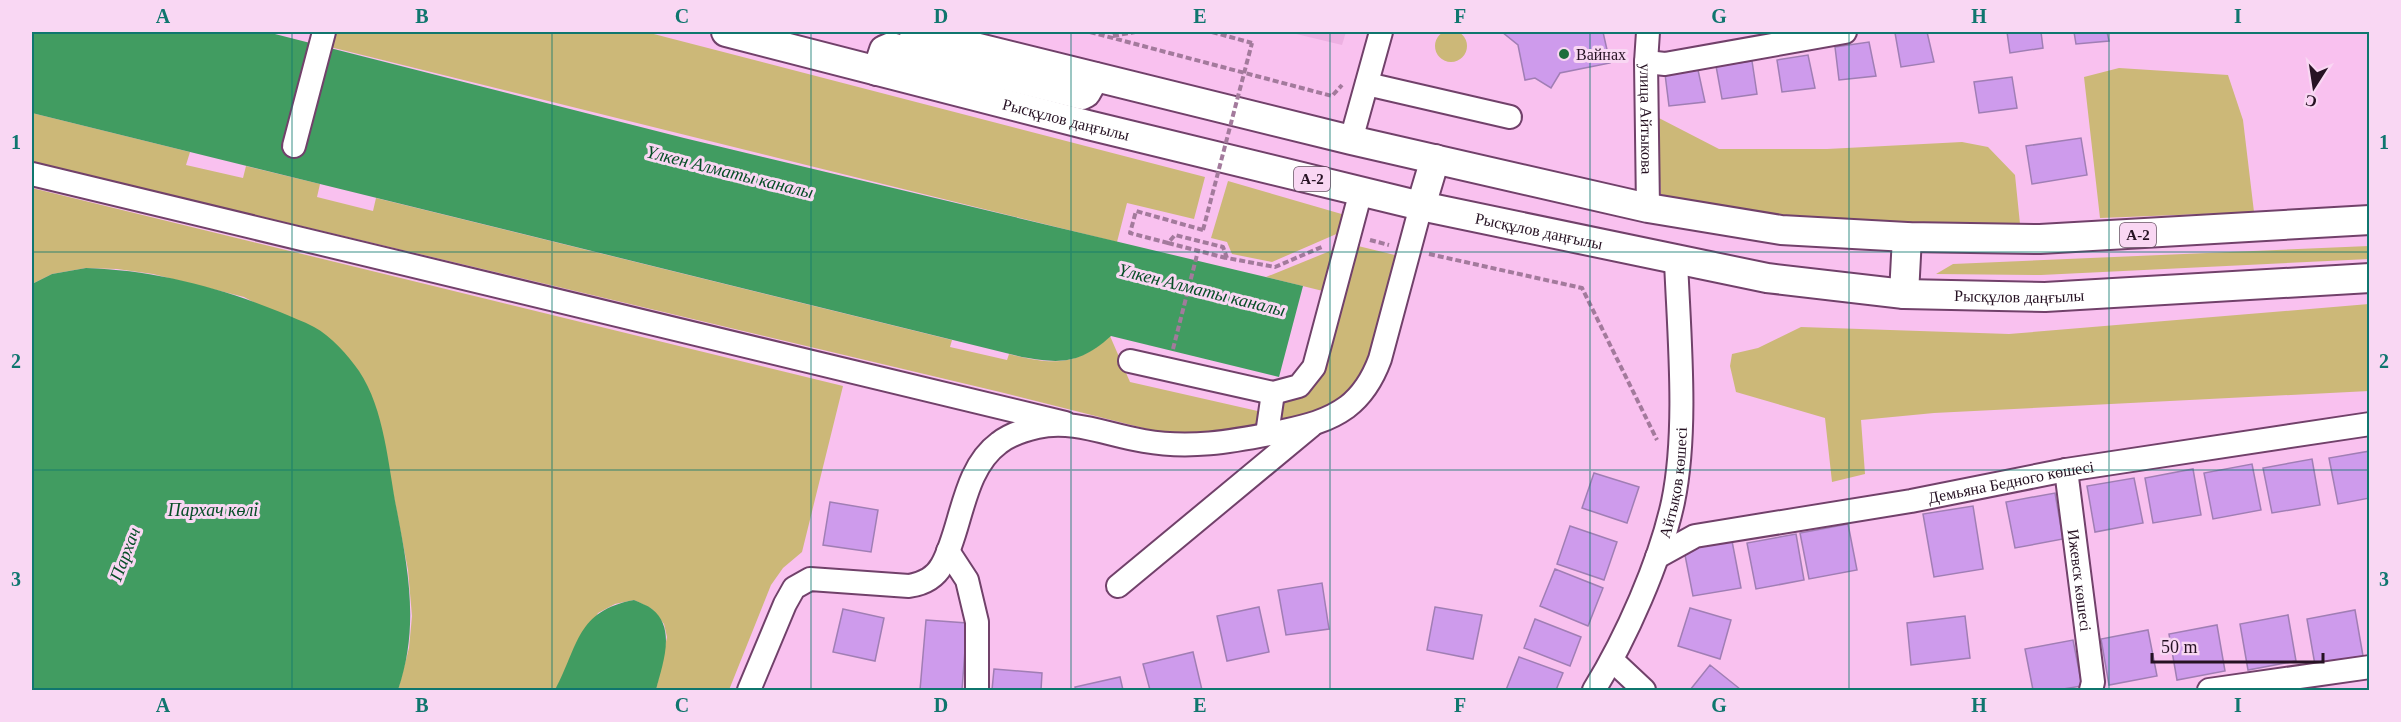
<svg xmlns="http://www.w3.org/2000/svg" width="2401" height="722" viewBox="0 0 2401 722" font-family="Georgia,serif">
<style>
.built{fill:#edb0e2}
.green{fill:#ccb878}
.water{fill:#419c61}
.building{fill:#ce9bec;stroke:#a07eb4;stroke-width:1.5}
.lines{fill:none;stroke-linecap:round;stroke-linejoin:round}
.minor-casing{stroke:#71416a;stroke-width:26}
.major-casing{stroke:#71416a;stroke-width:32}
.path{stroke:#a37a9c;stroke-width:4;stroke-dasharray:6 3;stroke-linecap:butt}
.minor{stroke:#fff;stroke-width:22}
.major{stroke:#fff;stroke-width:28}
.path-bridge{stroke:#a37a9c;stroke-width:4;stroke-dasharray:6 3;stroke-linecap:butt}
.grid{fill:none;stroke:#0f766e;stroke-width:1.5;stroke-opacity:0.55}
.poi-dot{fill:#1e6d3d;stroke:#f9d7f3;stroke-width:2}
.labels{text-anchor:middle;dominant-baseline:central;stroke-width:6;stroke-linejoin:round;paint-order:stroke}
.shield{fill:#f9d7f3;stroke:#654d61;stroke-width:1.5}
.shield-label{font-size:15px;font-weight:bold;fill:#261223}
.poi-label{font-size:16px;fill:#261223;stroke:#f9d7f3;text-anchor:start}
.street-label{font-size:16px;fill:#261223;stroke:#f9d7f3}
.water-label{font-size:18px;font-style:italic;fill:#064d26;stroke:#f9d7f3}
.neatline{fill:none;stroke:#0f766e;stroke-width:2}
.grid-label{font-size:20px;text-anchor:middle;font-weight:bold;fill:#0f766e}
</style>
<rect width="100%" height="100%" fill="#f9c1ef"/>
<path class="built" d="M1288,32H1346L1342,45Z"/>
<path class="green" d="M1435 46a16 16 0 1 1 32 0a16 16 0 1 1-32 0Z
M334,32H646L1205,177L1194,219L1127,203L1117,242L330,47Z
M2119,68L2228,75L2243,120L2254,212L2100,218L2084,77Z
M32,113L190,152L186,165L243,178L246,166L320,184L317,197L373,211L376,198L952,340L950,347L1007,360L1009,354C1052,365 1076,367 1110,336L1130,382L1262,412L1257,430L1190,436L1163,433L1000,392L32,162Z
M1655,116L1719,149H1827L1962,142L1988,147L2015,175L2020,224L1845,223L1708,208L1661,194Z
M1228,181L1345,215L1341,232L1272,262L1232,254L1227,242L1211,238Z
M32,188L843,386L802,552L783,568L771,585L729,690H656L667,637L664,624L652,609L634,600L615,604L598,613L555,690H398L409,648L412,616L408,570L380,425L371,397L359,372L339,348L244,297L153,274L117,269L86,268L52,274L32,284Z
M1354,245L1399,256L1371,362L1361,382L1327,410L1279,424L1282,399L1298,393Z
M2369,246V259L2041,275L1936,274L1953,264Z
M1340,247L1327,292L1266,277Z
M2369,304V391L1934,413L1861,420L1865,474L1832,482L1825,418L1736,392L1730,366L1732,354L1758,348L1801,327L2009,334Z"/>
<path class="water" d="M32,32H267L684,138L1303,286L1279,377L1111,336C1080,364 1061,364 1022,357L32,113Z
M86,268C153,270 219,287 280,312C291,317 303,321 314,327C331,336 348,355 359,371C385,410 388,466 397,511C409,574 419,628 398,690H32V284L52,274Z
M634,600C640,603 647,605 652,609C677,629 662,665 656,690H555C579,645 576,611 634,600Z"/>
<path class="building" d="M1502,32H1603L1610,63L1560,73L1551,88L1535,78L1525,80L1518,45Z
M1907,32H1927L1934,62L1901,67L1895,33Z
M2007,32H2041L2043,48L2010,53Z
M2074,32H2107L2109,41L2076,44Z
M1869,42L1876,76L1839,80L1835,47Z
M1808,55L1815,88L1782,92L1777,60Z
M1752,61L1757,94L1722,99L1716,66Z
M1698,70L1705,102L1669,106L1665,74Z
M2012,77L2017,108L1979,113L1974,82Z
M2081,138L2087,175L2032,184L2026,146Z
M2370,451V498L2338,504L2329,458Z
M2312,459L2320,505L2272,513L2263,468Z
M2252,464L2261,510L2213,519L2204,473Z
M2193,469L2201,515L2153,523L2145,478Z
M1594,473L1639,487L1627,523L1582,508Z
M2134,478L2143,523L2095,532L2087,486Z
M2055,493L2063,539L2015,548L2006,502Z
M830,502L878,510L871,552L823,545Z
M1973,506L1983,569L1934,577L1923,514Z
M1848,524L1857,570L1809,579L1800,533Z
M1570,526L1617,542L1604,580L1557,564Z
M1796,534L1804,580L1756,589L1747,543Z
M1732,541L1741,588L1693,596L1684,550Z
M1555,569L1603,588L1588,626L1540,606Z
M1322,583L1329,629L1286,635L1278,590Z
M1259,607L1269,652L1227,661L1217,616Z
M1435,607L1482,615L1473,659L1427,650Z
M1690,608L1731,620L1720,659L1678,646Z
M843,609L884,618L875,661L833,652Z
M2355,610L2363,656L2315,665L2307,619Z
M2288,615L2296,661L2248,670L2240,624Z
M1965,616L1970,658L1911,665L1907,623Z
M1535,619L1581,637L1570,666L1524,648Z
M926,620L967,623L962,690H920Z
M2217,625L2225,671L2177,680L2169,634Z
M2148,630L2157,676L2109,685L2101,639Z
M2073,640L2082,686L2057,690H2033L2025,649Z
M1193,652L1202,690H1150L1143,664Z
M1519,657L1563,673L1556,690H1506Z
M1710,665L1740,689L1738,690H1690Z
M994,669L1042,673L1041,690H992Z
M1120,677L1123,690H1076L1075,687Z"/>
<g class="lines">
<g class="minor-casing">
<g id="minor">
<path id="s1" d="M1648,32L1646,62L1648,208"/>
<path d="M1646,62L1665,64L1845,32"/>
<path d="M1367,84L1510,117"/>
<path d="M1351,140L1381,32"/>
<path d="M294,146L324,32"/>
<path d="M32,174L1065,423"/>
<path d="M1130,361L1273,393L1299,386L1314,367L1361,191"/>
<path d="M1267,434L1273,393"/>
<path id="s2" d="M2066,470L2093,682L2091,690"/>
<path d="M948,551L967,580L977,622V690"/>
<path id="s3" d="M1657,557L1695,536L1911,501L2066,470L2370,424"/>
<path d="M1118,586L1311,426"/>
<path d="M1612,660L1644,690"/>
<path d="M749,690L785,604L794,588L810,579L909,586C922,584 935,578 942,565C962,529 962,470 999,443C1009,435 1024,430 1037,427C1074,419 1107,435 1144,441C1189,449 1230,442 1275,433C1301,427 1325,423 1347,407C1364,394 1373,378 1380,359L1421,206"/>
<path id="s4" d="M1594,690C1626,638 1660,562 1673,502C1688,430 1679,335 1676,261"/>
<path d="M2209,690L2370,667"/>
</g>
</g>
<g class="major-casing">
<g id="major">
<path id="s5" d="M726,32L1088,125L1421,206L1767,278L1904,294L2045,297L2370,278"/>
<path d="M914,32L1351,140L1648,208L1781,230L1907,237L2040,239L2370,220"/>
<path d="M877,71L884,50L891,47L1082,95L1086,93L1095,77"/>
<path d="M1421,206L1435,159"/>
<path d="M1904,294L1907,237"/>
</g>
</g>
<path class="path" d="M1090,32L1332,96L1342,85
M1212,32L1252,43
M1113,36L1135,32
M1203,230L1136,211L1130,233L1168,243L1175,235L1223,247L1227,258L1275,267L1324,246
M1370,240L1389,245
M1168,243L1226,258
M1429,254L1582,288L1657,440
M1173,349L1198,251"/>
<use href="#minor" class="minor"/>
<use href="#major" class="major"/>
<path class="path-bridge" d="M1203,230L1252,43"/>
</g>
<path class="grid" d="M292,32V690M552,32V690M811,32V690M1071,32V690M1330,32V690M1590,32V690M1849,32V690M2109,32V690M32,252H2370M32,470H2370"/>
<circle class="poi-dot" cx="1564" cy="54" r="6"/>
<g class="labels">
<g class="shield">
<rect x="1294" y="167" width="36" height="24" rx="4.5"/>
<rect x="2120" y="223" width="36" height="24" rx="4.5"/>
</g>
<g class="shield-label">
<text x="1312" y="179">A-2</text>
<text x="2138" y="235">A-2</text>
</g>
<g class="poi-label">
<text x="1576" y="54">Вайнах</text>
</g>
<g class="street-label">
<text stroke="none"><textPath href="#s5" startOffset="351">Рысқұлов даңғылы</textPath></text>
<text stroke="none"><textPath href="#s1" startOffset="87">улица Айтыкова</textPath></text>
<text stroke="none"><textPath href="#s5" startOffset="837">Рысқұлов даңғылы</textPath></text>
<text stroke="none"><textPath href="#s5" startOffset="1323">Рысқұлов даңғылы</textPath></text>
<text stroke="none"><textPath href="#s3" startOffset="364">Демьяна Бедного көшесі</textPath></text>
<text stroke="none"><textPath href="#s4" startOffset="224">Айтықов көшесі</textPath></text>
<text stroke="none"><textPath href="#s2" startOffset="111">Ижевск көшесі</textPath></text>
</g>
<g class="water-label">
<text transform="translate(730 172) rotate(14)">Үлкен Алматы каналы</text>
<text transform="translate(1202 290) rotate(14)">Үлкен Алматы каналы</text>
<text x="213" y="510">Пархач көлі</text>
<text transform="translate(125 554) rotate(-69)">Пархач</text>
</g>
</g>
<rect width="2401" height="722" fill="none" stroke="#f9d7f3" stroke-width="66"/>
<g transform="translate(2314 87) rotate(192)" stroke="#f9d7f3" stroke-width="4.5" paint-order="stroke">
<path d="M0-4.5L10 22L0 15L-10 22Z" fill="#261223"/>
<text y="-9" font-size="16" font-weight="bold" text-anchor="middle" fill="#261223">С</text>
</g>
<path d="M2152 653v9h171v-9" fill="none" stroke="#261223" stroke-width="3"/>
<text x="2161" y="653" font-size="18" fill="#261223" stroke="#f9d7f3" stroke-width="4.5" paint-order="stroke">50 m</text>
<rect x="33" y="33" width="2335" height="656" class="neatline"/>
<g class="grid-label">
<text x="163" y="23">A</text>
<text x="422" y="23">B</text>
<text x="682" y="23">C</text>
<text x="941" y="23">D</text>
<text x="1200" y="23">E</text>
<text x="1460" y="23">F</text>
<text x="1719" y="23">G</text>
<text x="1979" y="23">H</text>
<text x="2238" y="23">I</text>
<text x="16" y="149">1</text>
<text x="2384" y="149">1</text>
<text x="16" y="368">2</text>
<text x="2384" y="368">2</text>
<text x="16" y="586">3</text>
<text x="2384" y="586">3</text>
<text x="163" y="712">A</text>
<text x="422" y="712">B</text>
<text x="682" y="712">C</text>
<text x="941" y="712">D</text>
<text x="1200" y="712">E</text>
<text x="1460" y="712">F</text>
<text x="1719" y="712">G</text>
<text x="1979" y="712">H</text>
<text x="2238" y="712">I</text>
</g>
</svg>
